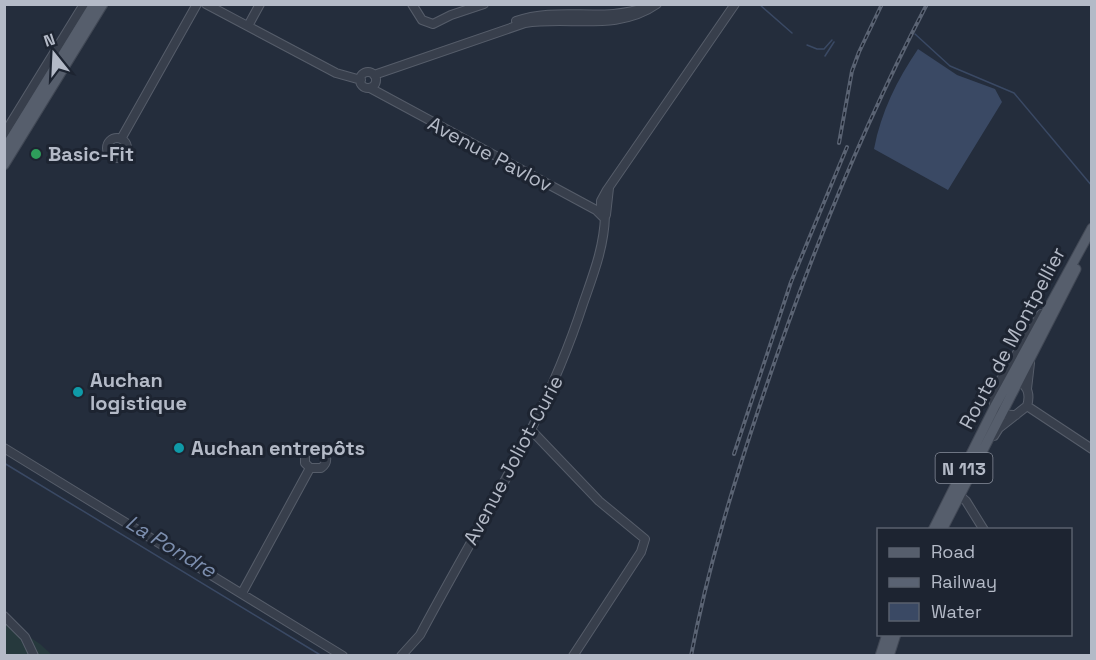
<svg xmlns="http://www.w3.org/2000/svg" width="1096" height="660" viewBox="0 0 1096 660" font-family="'Space Grotesk',sans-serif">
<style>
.green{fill:#26393d}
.water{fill:#3a4964}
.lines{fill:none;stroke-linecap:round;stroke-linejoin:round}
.stream{stroke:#3a4964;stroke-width:1.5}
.minor-casing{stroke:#565d6a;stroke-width:10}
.major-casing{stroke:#414855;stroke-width:11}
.minor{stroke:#383f4c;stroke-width:8}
.major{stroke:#565e6c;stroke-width:9}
.rail-casing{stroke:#5a6373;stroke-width:4}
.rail{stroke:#1d2431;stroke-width:1.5;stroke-dasharray:4.5;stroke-linecap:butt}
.leisure-dot{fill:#2e9e5b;stroke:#1d2431;stroke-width:2}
.culture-dot{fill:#0f9aa8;stroke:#1d2431;stroke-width:2}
.labels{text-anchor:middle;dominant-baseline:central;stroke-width:6;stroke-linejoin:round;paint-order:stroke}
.shield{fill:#1d2431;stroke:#878d9a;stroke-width:1.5}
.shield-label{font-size:18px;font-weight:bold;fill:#b4bac7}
.poi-label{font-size:20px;font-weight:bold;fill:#b4bac7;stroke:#1d2431;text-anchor:start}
.street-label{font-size:20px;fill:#b4bac7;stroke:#1d2431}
.water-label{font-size:21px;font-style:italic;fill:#7c8eae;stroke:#1d2431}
</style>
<rect width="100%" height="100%" fill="#242d3c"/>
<path class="green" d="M4,620L40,644L52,655H5Z"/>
<path class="water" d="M918,49L957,75L995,89L1002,102L948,190L874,149C881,112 897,80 918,49Z"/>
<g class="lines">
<path class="stream" d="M759,4L792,33
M915,34L950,66L1014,93L1092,186
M807,45L817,49H824L832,40
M825,56L834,42
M4,463L322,656"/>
<g class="minor-casing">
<path id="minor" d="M206,4L336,73L361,80
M412,4L422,20L433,24L451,15L484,4
M516,21C559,6 604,23 646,7
M248,26L260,4
M360 80a8 8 0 1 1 16 0a8 8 0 1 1-16 0Z
M374,75L525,23C570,16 617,32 657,4
M370,88L596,210L603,217L606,215L609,188
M4,134L84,4
M107 148a10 10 0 1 1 20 0a10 10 0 1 1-20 0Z
M121,139L197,4
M601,213V201L607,190L735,4
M1027,389L1030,363
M1027,406L1092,449
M1016,415C1001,416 991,408 993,392L1041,314
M532,431L599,501L645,539L641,552L573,656
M994,436L999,428L1027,406C1031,393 1027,385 1016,379
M4,448L343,656
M959,495L966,501L984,530
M242,593L310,468H321C328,463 328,455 321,450L310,449L305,455V463L310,468
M4,616L25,637L34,656
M401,656L420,635C478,526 545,422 583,304C593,275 604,248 605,216"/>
</g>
<g class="major-casing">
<path id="major" d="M4,150L94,4
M4,165L103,4
M933,530L995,406L1092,228
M942,530L1076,269
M880,656L887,634
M889,656L896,634"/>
</g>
<use href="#minor" class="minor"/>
<use href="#major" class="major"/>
<g class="rail-casing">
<path id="rail" d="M839,143L852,71L859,52L882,4
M734,454L791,282L847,147
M691,656C708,566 735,479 764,393C809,259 861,130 927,4"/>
</g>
<use href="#rail" class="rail"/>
</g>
<circle class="leisure-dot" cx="36" cy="154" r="6"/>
<g class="culture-dot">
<circle cx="78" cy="392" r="6"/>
<circle cx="179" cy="448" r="6"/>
</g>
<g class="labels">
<rect class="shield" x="935.5" y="453" width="57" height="30" rx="4.5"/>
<g class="shield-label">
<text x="964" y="468">N 113</text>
</g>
<g class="poi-label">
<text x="48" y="154">Basic-Fit</text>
<text x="90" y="380">Auchan<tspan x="90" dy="23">logistique</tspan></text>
<text x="191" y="448">Auchan entrepôts</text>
</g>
<g class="street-label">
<text transform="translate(490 154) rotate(28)">Avenue Pavlov</text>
<text transform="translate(1012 338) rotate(-62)">Route de Montpellier</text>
<text transform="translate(513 460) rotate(-62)">Avenue Joliot-Curie</text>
</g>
<g class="water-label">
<text transform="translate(171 546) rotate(31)">La Pondre</text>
</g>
</g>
<rect width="1096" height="660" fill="none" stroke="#b4bac7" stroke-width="12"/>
<rect x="877" y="528" width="195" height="108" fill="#1d2431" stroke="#59606d" stroke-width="1.5"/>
<rect x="889" y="548" width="30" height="9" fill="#565e6c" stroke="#59606d" stroke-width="1.5"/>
<text x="931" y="558" font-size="18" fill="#b4bac7">Road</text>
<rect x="889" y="578" width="30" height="9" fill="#5a6373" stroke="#59606d" stroke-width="1.5"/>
<text x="931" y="588" font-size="18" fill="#b4bac7">Railway</text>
<rect x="889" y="603" width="30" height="18" fill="#3a4964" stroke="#59606d" stroke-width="1.5"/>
<text x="931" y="618" font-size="18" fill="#b4bac7">Water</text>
<g transform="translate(54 54) rotate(342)" stroke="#1d2431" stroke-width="4.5" paint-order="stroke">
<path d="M0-4.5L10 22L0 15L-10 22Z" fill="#b4bac7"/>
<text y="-9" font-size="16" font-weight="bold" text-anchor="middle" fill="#b4bac7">N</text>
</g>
</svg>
